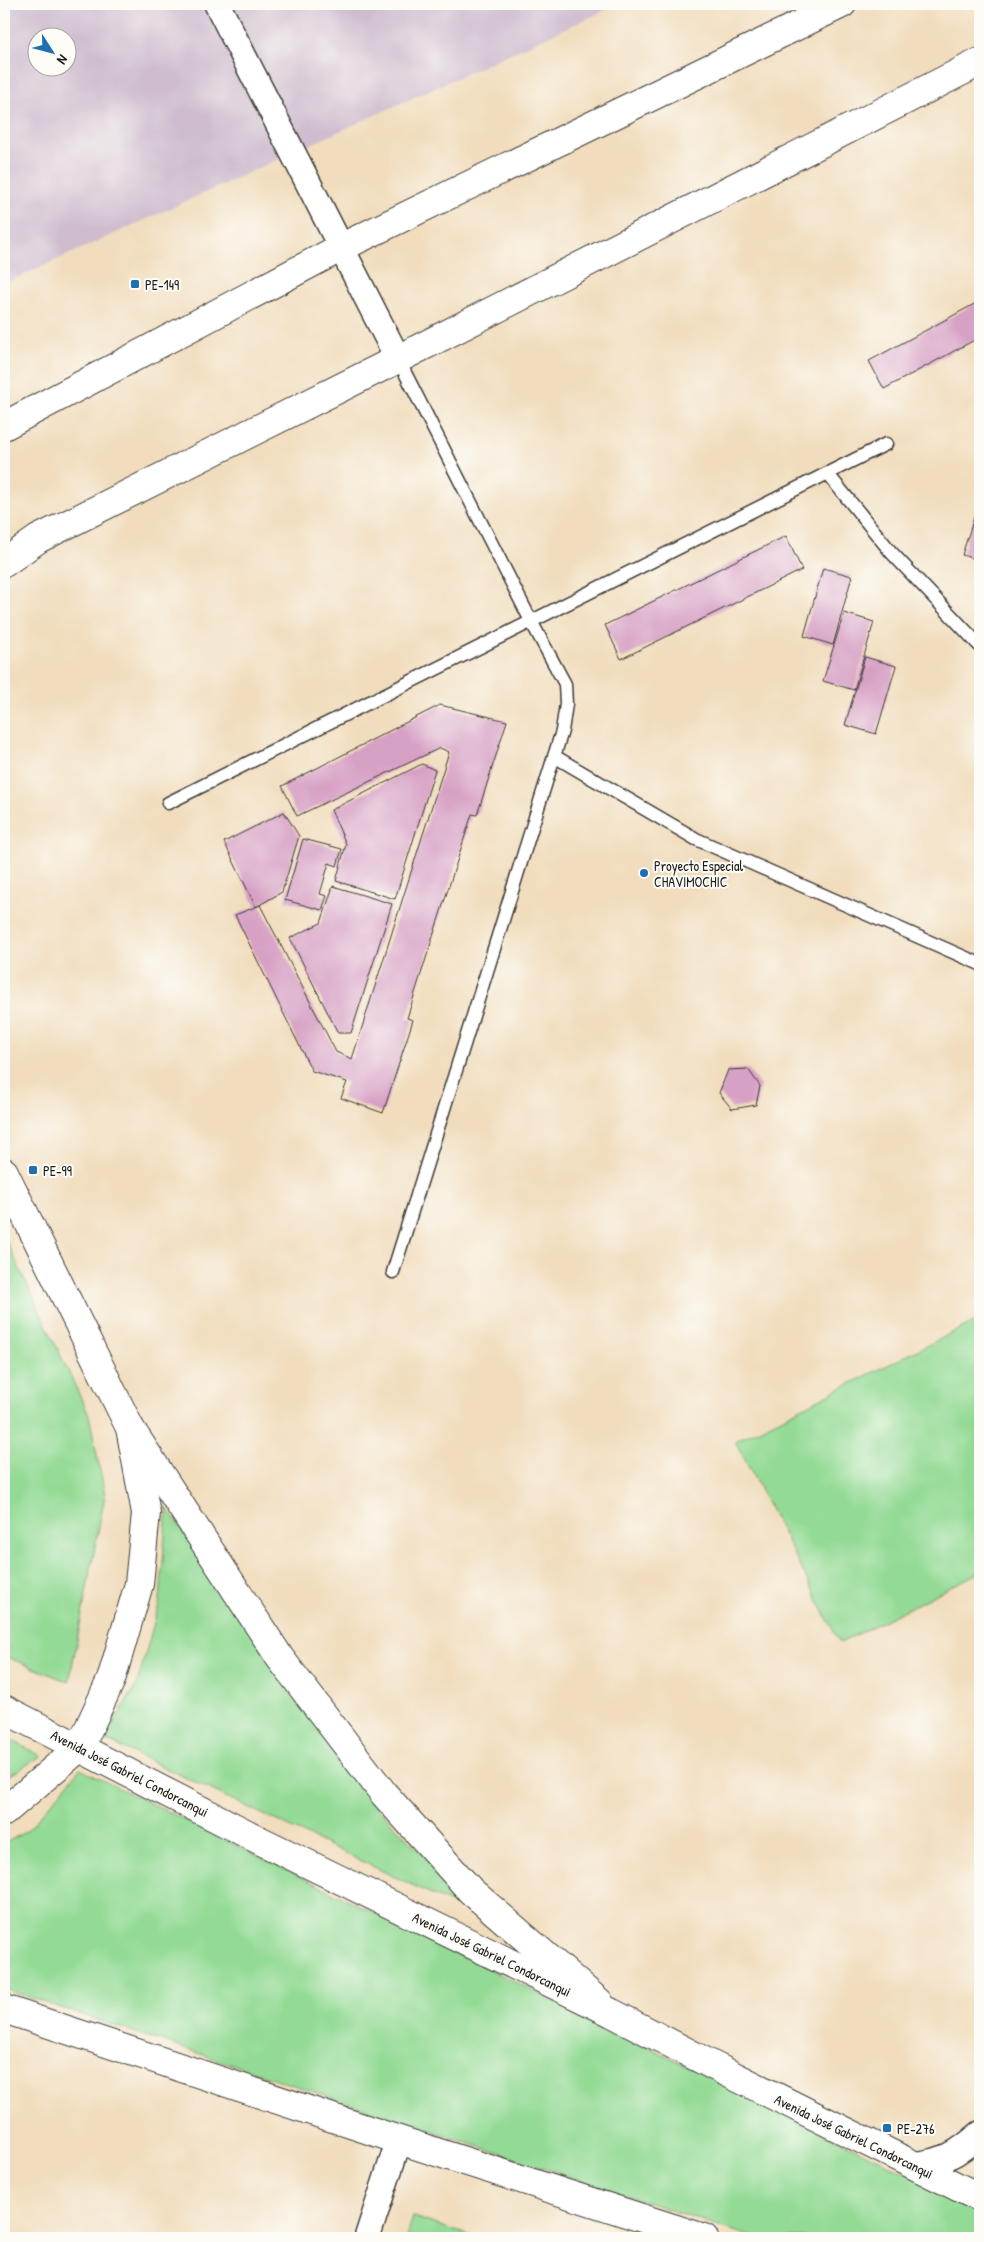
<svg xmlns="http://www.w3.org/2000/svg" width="984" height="2242" viewBox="0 0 984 2242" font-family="'Patrick Hand',sans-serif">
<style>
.industrial{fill:#cfbdcf;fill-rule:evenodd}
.green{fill:#93da94;stroke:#587b58}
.building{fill:#d7a0c5}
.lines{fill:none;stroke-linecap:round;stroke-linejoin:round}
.lane-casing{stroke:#3c3934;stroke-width:15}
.street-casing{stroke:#3c3934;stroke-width:28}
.secondary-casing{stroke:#3c3934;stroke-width:30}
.highway-casing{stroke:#3c3934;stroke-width:30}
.lane{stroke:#fff;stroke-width:12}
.street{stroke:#fff;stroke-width:25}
.secondary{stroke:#fff;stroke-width:28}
.highway{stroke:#fff;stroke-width:28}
.poi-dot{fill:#1f6fb2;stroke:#fdfcf7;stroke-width:2}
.labels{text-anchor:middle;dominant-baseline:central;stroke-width:4;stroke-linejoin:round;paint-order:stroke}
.poi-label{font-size:14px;fill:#1c1c1c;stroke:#fdfcf7;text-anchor:start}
.street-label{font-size:14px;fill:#1c1c1c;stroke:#fdfcf7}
</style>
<rect width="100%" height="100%" fill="#fdfcf7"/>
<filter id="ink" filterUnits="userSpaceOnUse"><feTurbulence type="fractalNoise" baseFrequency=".02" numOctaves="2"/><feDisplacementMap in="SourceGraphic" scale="10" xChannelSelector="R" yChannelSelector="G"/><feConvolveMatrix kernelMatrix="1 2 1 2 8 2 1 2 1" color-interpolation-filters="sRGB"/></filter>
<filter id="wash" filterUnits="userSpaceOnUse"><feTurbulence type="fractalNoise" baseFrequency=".0096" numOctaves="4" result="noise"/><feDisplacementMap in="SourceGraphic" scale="20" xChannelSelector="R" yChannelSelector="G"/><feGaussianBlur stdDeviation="1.12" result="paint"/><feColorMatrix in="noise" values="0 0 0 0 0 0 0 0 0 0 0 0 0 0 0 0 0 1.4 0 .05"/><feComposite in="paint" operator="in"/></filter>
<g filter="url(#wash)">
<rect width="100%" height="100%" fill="#f1ddbd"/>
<path class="industrial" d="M4,4H619L4,284ZM38,38H68V68H38Z"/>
<path class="green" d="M4,1236L89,1415L105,1495L69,1682L4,1656Z
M980,1319V1572L840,1643L735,1441Z
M167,1508L374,1804L486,1920L104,1739L137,1684L160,1601Z
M4,1736L41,1756L4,1779Z
M80,1769L980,2209V2238H755L4,1989V1844L28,1830Z
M413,2217L477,2238H406Z"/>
<g id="blocks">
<path class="building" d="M980,301V337L884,389L869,361Z
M980,499V560L962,555Z
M786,536L802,570L621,659L605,625Z
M823,568L852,576L833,645L804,636Z
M844,613L874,622L854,690L823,681Z
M865,657L896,666L876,734L845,725Z
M440,705L507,721L477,815L472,814L407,1018L413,1020L383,1113L341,1098L347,1082L312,1071L235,915L260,905L336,1052L352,1059L449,752L440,748L297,816L282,786Z
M422,764L435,770L395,899L336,881L346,844L331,810Z
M284,812L299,836L282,892L256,907L224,842Z
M303,839L342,849L337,866L329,863L320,894L327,896L322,910L285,900Z
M333,886L392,904L351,1033H338L290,938L321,923Z
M748,1069L760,1086L756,1105L732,1109L719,1093L728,1070Z"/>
</g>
</g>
<g filter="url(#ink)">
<use href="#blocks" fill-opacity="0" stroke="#3c3934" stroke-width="1"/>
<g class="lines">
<g class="lane-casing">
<path id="lane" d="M827,473L891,552L980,646
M554,756L696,839L980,964
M168,803L886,444
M393,1272L562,731L566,704L565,684L531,621L398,359"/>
</g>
<g class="street-casing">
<path id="street" d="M217,4L398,359
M913,2165C946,2160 955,2156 980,2134
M367,2238L399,2140"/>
</g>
<g class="secondary-casing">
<path id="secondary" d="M4,426L342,247L842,4
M4,563L38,539L398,359L980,62
M4,1172L130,1428L280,1658L384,1794L471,1891L599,2002"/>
</g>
<g class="highway-casing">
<path id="highway" d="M4,1709L257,1839L612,2013L714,2066L980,2198
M4,1812L80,1747L111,1680L139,1584L146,1513L130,1428
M4,2009L399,2140L704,2238"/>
</g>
<use href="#lane" class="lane"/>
<use href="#street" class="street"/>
<use href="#secondary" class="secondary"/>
<use href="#highway" class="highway"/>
</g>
</g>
<g class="poi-dot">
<rect x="130" y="279" width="10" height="10" rx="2.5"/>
<circle cx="644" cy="873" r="5"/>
<rect x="28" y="1165" width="10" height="10" rx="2.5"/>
<rect x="882" y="2123" width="10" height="10" rx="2.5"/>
</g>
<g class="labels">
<g class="poi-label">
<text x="145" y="284">PE-149</text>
<text x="654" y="865">Proyecto Especial<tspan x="654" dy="16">CHAVIMOCHIC</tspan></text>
<text x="43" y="1170">PE-99</text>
<text x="897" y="2128">PE-276</text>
</g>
<g class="street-label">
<text transform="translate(130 1773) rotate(27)">Avenida José Gabriel Condorcanqui</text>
<text transform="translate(492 1954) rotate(26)">Avenida José Gabriel Condorcanqui</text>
<text transform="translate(854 2136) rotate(26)">Avenida José Gabriel Condorcanqui</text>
</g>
</g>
<rect width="984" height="2242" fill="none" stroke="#fdfcf7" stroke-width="20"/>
<g transform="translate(52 52) rotate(126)"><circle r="24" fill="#fdfcf7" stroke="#a3a29f"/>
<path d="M0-4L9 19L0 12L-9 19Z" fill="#1f6fb2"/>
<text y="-8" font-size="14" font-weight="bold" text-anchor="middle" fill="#1c1c1c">N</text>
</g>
</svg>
